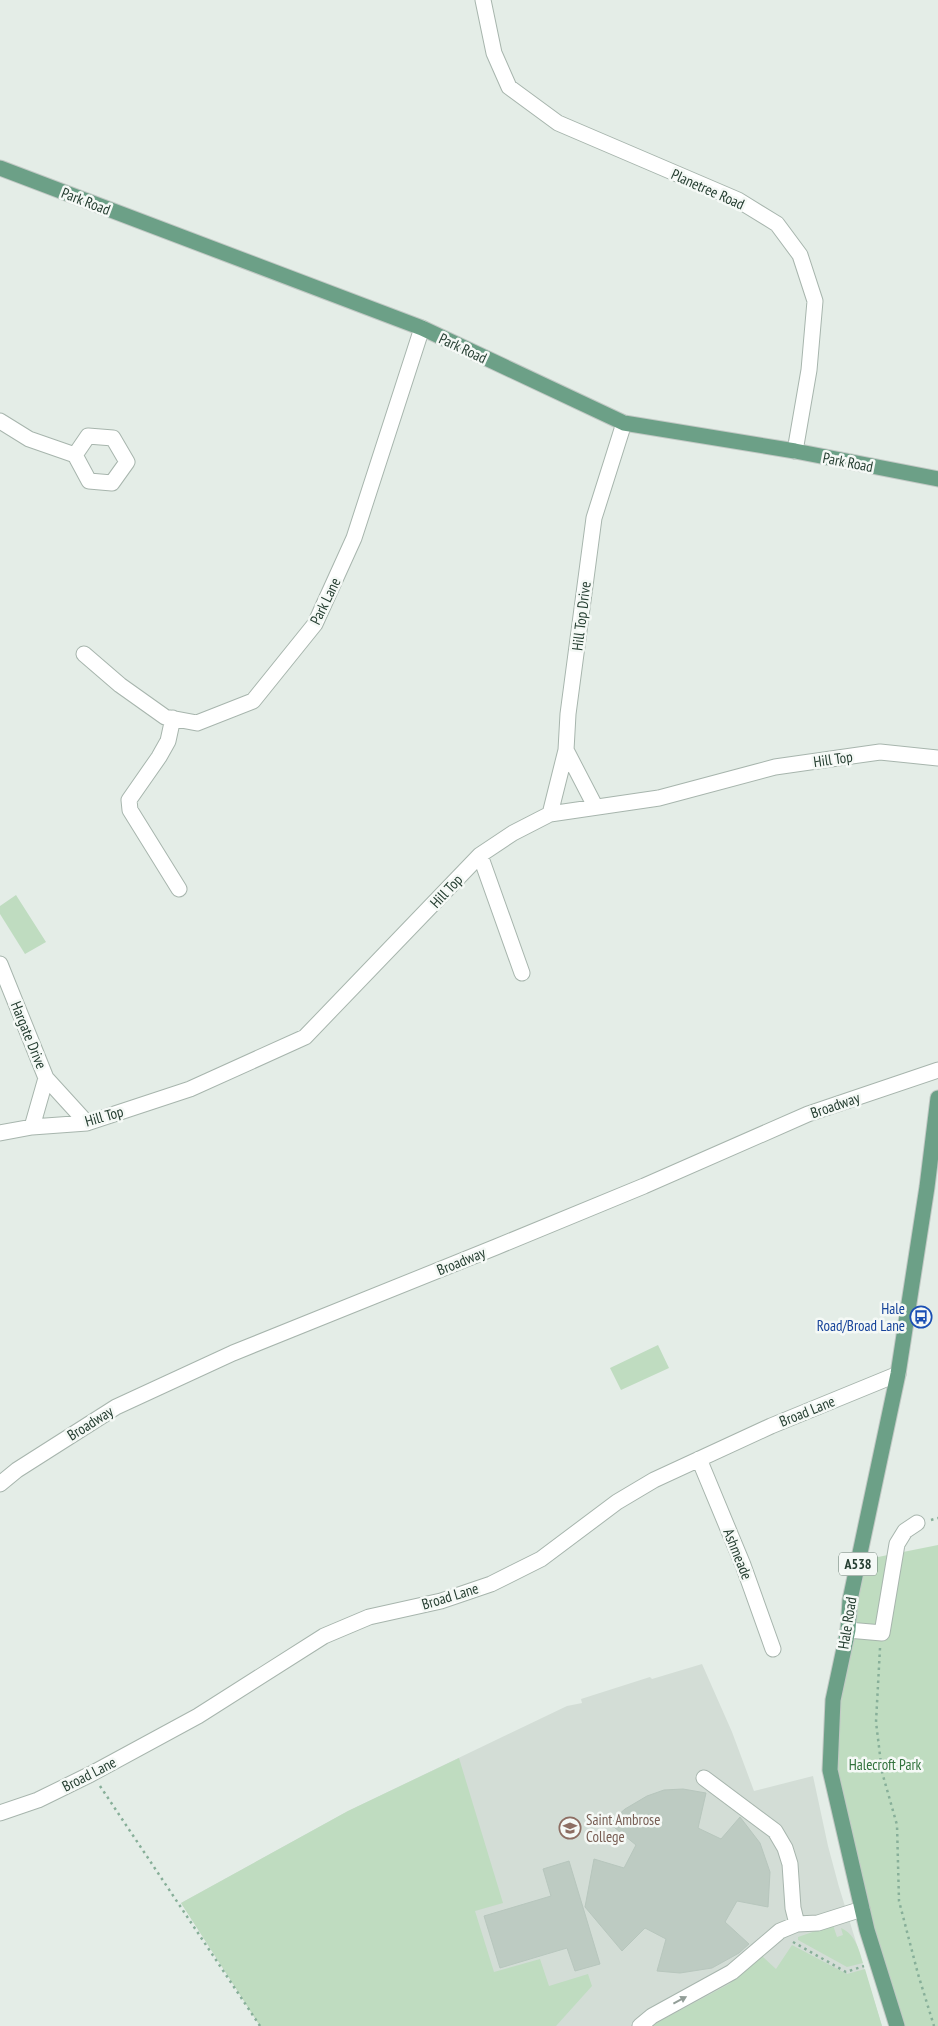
<svg xmlns="http://www.w3.org/2000/svg" width="938" height="2026" viewBox="0 0 938 2026" font-family="'PT Sans Narrow',sans-serif">
<style>
.built{fill:#d3ddd6}
.green{fill:#bfdcc0}
.building{fill:#bdcbc2;stroke:#b7c6bd}
.lines{fill:none;stroke-linecap:round;stroke-linejoin:round}
.minor-casing{stroke:#a7b5ad;stroke-width:17}
.major-casing{stroke:#c2c9c5;stroke-width:17}
.path{stroke:#87af99;stroke-width:2.5;stroke-dasharray:2.5 4;stroke-linecap:butt}
.minor{stroke:#fff;stroke-width:15}
.major{stroke:#6ca087;stroke-width:15}
.oneway{fill:#929e98}
.labels{text-anchor:middle;dominant-baseline:central;stroke-width:5;stroke-linejoin:round;paint-order:stroke}
.shield{fill:#f5f9f6;stroke:#63766c;stroke-width:1}
.shield-label{font-size:14px;font-weight:bold;fill:#253e31}
.street-label{font-size:15px;fill:#253e31;stroke:#f5f9f6}
.transit-label{font-size:15px;fill:#164399;stroke:#f5f9f6;text-anchor:end}
.park-label{font-size:15px;fill:#31723c;stroke:#f5f9f6}
.education-label{font-size:15px;fill:#785e54;stroke:#f5f9f6;text-anchor:start}
</style>
<rect width="100%" height="100%" fill="#e4ede7"/>
<path class="built" d="M702,1664L732,1732L754,1791L813,1776L828,1846L839,1887L882,2026H260L181,1903L348,1811L567,1706L582,1703L581,1699L650,1677L652,1679Z"/>
<path class="green" d="M16,895L46,942L25,954L0,914V906Z
M658,1345L669,1368L621,1390L610,1368Z
M938,1545V2026H897L830,1770L858,1561Z
M459,1758L503,1903L475,1911L494,1972L540,1959L549,1986L588,1974L592,1986L556,2026H260L181,1903L348,1811Z
M833,1925L837,1937L843,1935L841,1928C855,1934 859,1949 863,1963L847,1967L798,1940V1937Z
M792,1945L847,1974L865,1969L882,2026H651L729,1984L762,1956L776,1969Z"/>
<path class="building" d="M683,1789L706,1793L698,1828L721,1839L740,1817L760,1843L770,1872L768,1907L737,1901L725,1922L749,1944L739,1953L712,1968L680,1973L657,1971L666,1939L645,1928L622,1951L585,1907L594,1859L624,1868L636,1845L609,1823L625,1809L647,1796L664,1790Z
M569,1861L600,1964L575,1971L567,1948L500,1968L484,1916L551,1896L543,1869Z"/>
<g class="lines">
<g class="minor-casing">
<path id="minor" d="M483,0L494,53L509,87L558,123L738,200L777,224L800,255L815,301L809,370L795,451
M0,421L29,439L75,455L89,481L112,483L127,462L113,438L88,436L75,455
M84,654L120,685L165,717L197,723L253,701L315,624L354,538L422,328
M173,718L168,741L159,757L129,800L130,810L179,889
M595,806L566,750L568,714L594,518L624,423
M550,814L566,750
M480,855L522,973
M0,964L46,1078L87,1123
M32,1127L46,1078
M0,1133L32,1127L87,1123L190,1089L305,1037L480,855L513,833L550,814L659,798L775,767L880,752L938,758
M699,1459L743,1565L773,1649
M0,1484L17,1470L116,1407L233,1353L496,1247L644,1186L808,1114L938,1070
M848,1630L882,1633L897,1544L905,1531L917,1523
M704,1778L775,1831L785,1848L790,1864L793,1908L797,1924
M0,1813L38,1800L91,1774L198,1716L324,1636L369,1617L441,1601L491,1584L541,1559L617,1502L654,1480L771,1426L898,1374
M640,2026L652,2016L732,1972L780,1931L797,1924L818,1923L862,1909"/>
</g>
<g class="major-casing">
<path id="major" d="M0,168L422,328L624,423L795,451L938,479
M897,2026L867,1930L830,1770L833,1700L848,1630L850,1600L898,1374L927,1187L938,1098"/>
</g>
<path class="path" d="M931,1520L938,1518
M880,1648L876,1722L882,1772L897,1825L899,1901L918,1974L934,2026
M100,1786L260,2026
M793,1942L846,1972L864,1966"/>
<use href="#minor" class="minor"/>
<use href="#major" class="major"/>
</g>
<defs><path id="oneway-solid" d="M-6-.8H1V-3.2L6.5 0L1 3.2V.8H-6Z" transform="scale(1.25)"/></defs>
<use class="oneway" href="#oneway-solid" transform="translate(680 2000) rotate(-28)"/>
<defs>
<g id="bus-ring" transform="scale(1.125)"><circle r="9.5" fill="#f5f9f6" stroke="#1a4fb4" stroke-width="1.5"/><path d="M-5-6H5V4H4V6H2V4H-2V6H-4V4H-5ZM-3.5-4V0h7V-4ZM-3.5 1.2v1.5H-2V1.2ZM2 1.2v1.5H3.5V1.2Z" fill="#1a4fb4"/></g>
<g id="school-ring" transform="scale(1.125)"><circle r="9.5" fill="#f5f9f6" stroke="#8d6e63" stroke-width="1.5"/><path d="M0-5L7-2L0 1L-7-2ZM-4 1L0 2.5L4 1V4Q0 6-4 4Z" fill="#8d6e63"/></g>
</defs>
<g fill-rule="evenodd">
<use href="#bus-ring" x="921" y="1317"/>
<use href="#school-ring" x="570" y="1828"/>
</g>
<g class="labels">
<rect class="shield" x="839" y="1552.5" width="38" height="23" rx="4"/>
<g class="shield-label">
<text x="858" y="1564">A538</text>
</g>
<g class="street-label">
<text transform="translate(708 189) rotate(24)">Planetree Road</text>
<text transform="translate(86 201) rotate(21)">Park Road</text>
<text transform="translate(463 348) rotate(25)">Park Road</text>
<text transform="translate(848 462) rotate(11)">Park Road</text>
<text transform="translate(325 601) rotate(-64)">Park Lane</text>
<text transform="translate(581 616) rotate(-83)">Hill Top Drive</text>
<text transform="translate(833 759) rotate(-8)">Hill Top</text>
<text transform="translate(446 891) rotate(-47)">Hill Top</text>
<text transform="translate(29 1035) rotate(68)">Hargate Drive</text>
<text transform="translate(835 1105) rotate(-19)">Broadway</text>
<text transform="translate(104 1116) rotate(-16)">Hill Top</text>
<text transform="translate(461 1261) rotate(-22)">Broadway</text>
<text transform="translate(807 1411) rotate(-22)">Broad Lane</text>
<text transform="translate(90 1423) rotate(-32)">Broadway</text>
<text transform="translate(738 1554) rotate(68)">Ashmeade</text>
<text transform="translate(450 1596) rotate(-17)">Broad Lane</text>
<text transform="translate(847 1623) rotate(-81)">Hale Road</text>
<text transform="translate(89 1774) rotate(-27)">Broad Lane</text>
</g>
<g class="transit-label">
<text x="905" y="1308">Hale<tspan x="905" dy="17">Road/Broad Lane</tspan></text>
</g>
<g class="park-label">
<text x="885" y="1764">Halecroft Park</text>
</g>
<g class="education-label">
<text x="586" y="1819">Saint Ambrose<tspan x="586" dy="17">College</tspan></text>
</g>
</g>
</svg>
